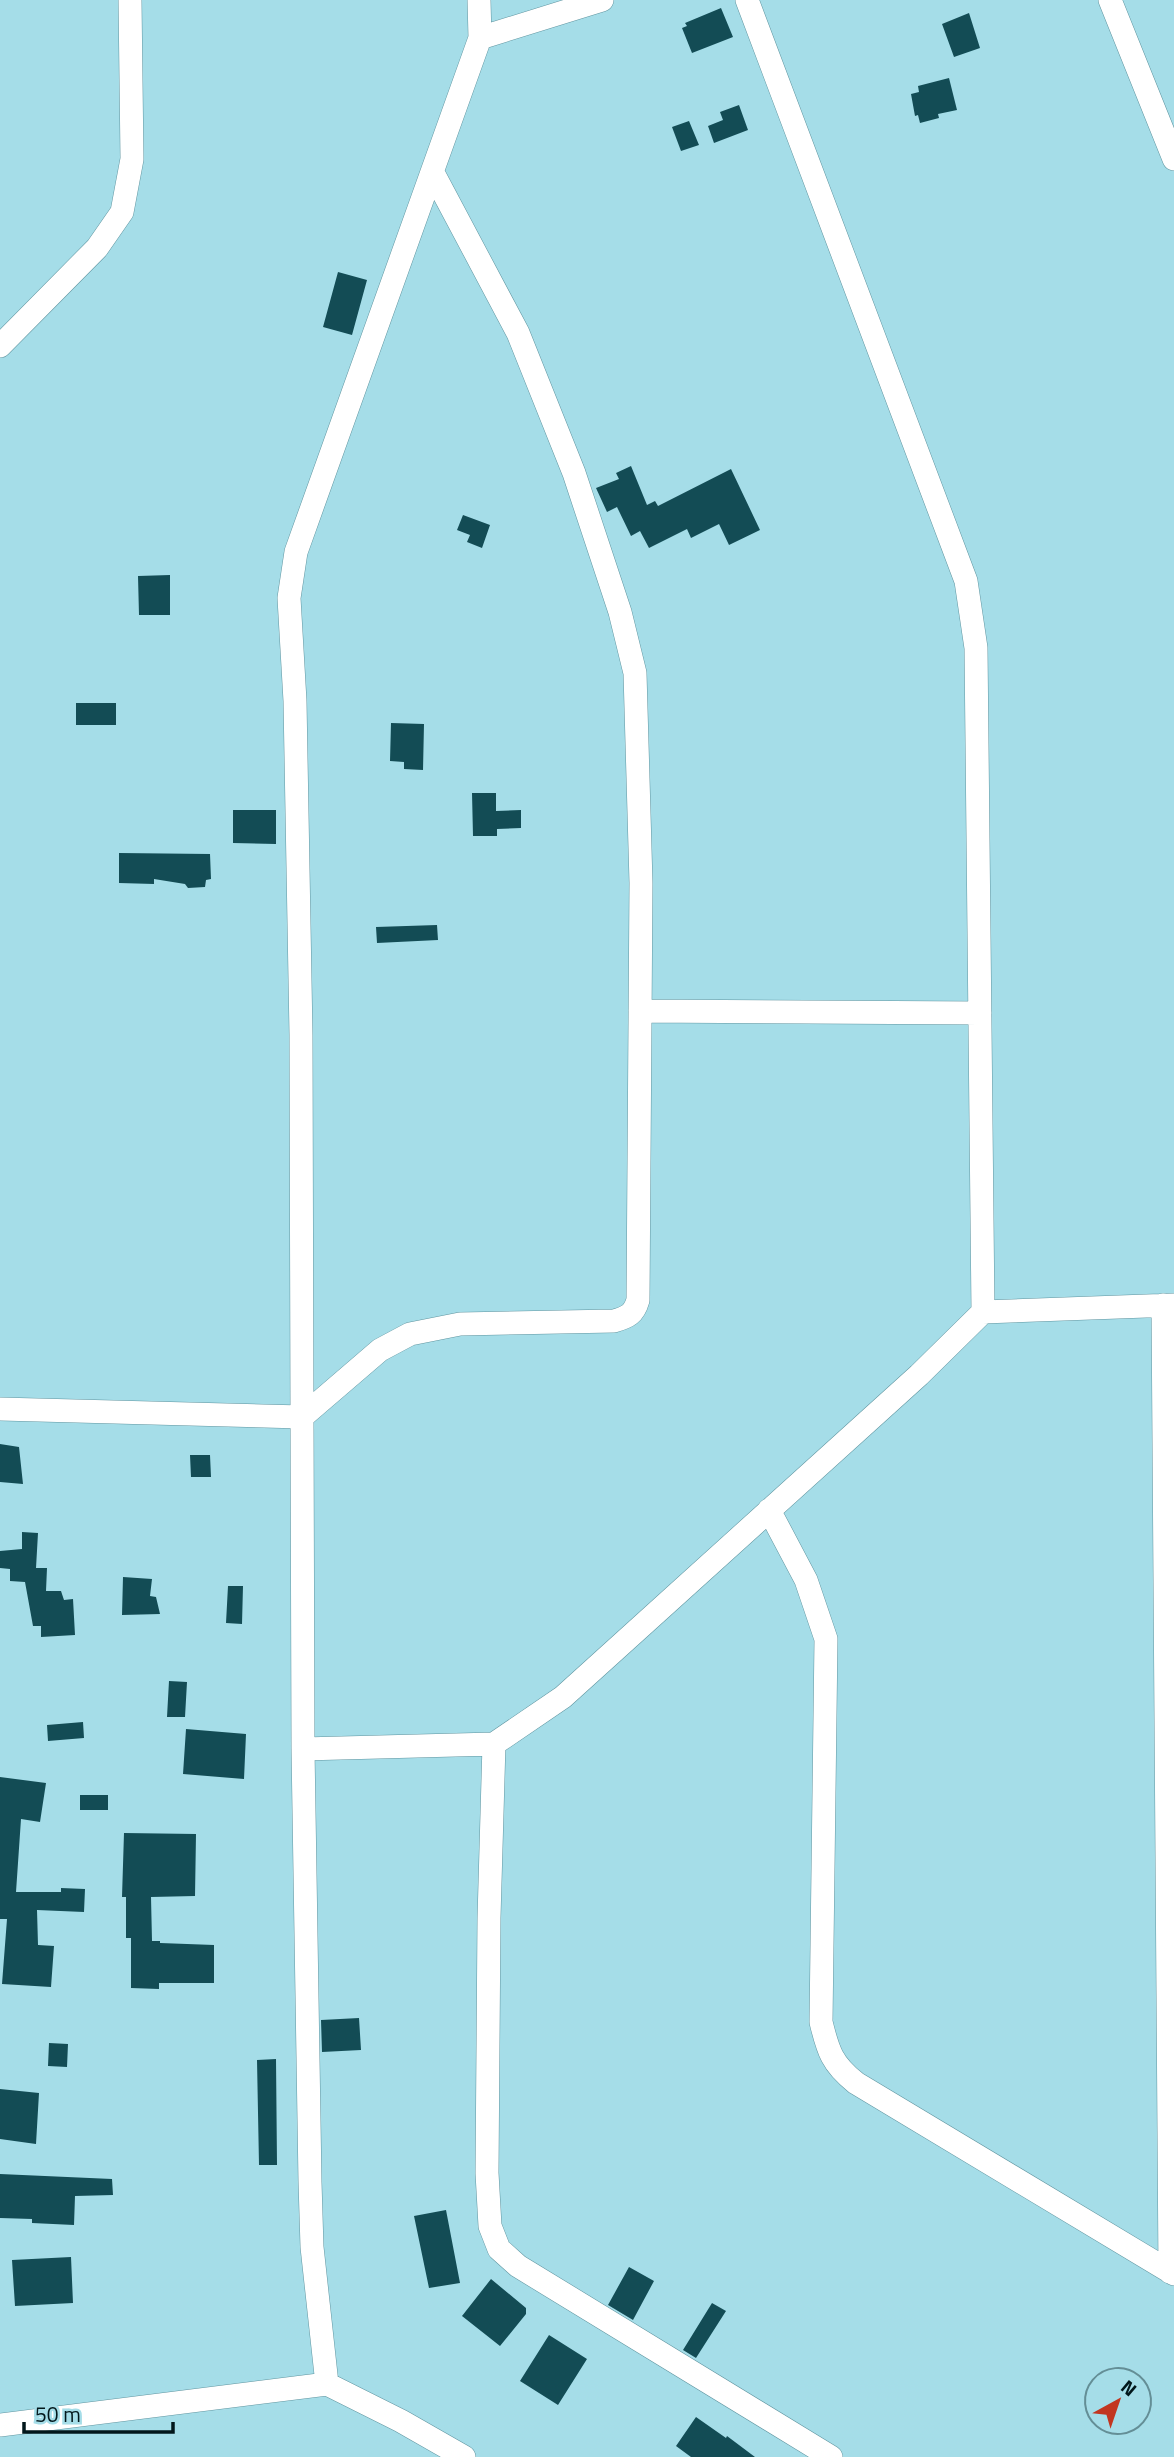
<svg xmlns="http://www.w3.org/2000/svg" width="1174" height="2457" viewBox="0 0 1174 2457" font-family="'Titillium Web',sans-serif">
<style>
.building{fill:#134c55}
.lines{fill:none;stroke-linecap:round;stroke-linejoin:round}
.minor-casing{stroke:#6095a0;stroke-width:24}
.minor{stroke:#fff;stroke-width:23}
</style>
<rect width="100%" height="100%" fill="#a5dde8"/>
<path class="building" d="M721,8L733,37L692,53L682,28L687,26L685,23Z
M969,13L980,48L954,57L942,24Z
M949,78L957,110L938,114L939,118L920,123L918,115L915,116L911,94L919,92L918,86Z
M739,105L748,130L714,143L708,126L723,120L720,112Z
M689,121L699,145L681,151L672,127Z
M338,272L367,280L352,335L323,327Z
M631,466L647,505L655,501L658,506L731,469L760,530L729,545L719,524L691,538L687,529L649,548L640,531L631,536L617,507L607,512L596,488L619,479L616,473Z
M463,515L490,525L482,548L467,542L470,535L457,530Z
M170,575V615H139L138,576Z
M76,703H116V725H76Z
M391,723L424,724L423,770L404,769V762L390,761Z
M472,793H496V811L521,810V828L497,829V836H473Z
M233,810H276V844L233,843Z
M119,853L210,854L211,879L206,880L205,887L188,888L185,884L154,879V884L119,883Z
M437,925L438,940L377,943L376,927Z
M0,1444L19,1447L23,1484L0,1482Z
M190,1455H210L211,1477H191Z
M22,1532L38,1533L36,1568H47L46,1591H61L64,1600L73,1599L75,1635L41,1637V1626H33L25,1582L10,1581V1569L0,1568V1551L22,1549Z
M123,1577L152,1579L150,1596L156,1597L160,1614L122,1615Z
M228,1586H243L242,1624L226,1623Z
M169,1681L187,1682L185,1717H167Z
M83,1722L84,1738L48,1741L47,1725Z
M186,1729L246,1734L244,1779L183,1774Z
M0,1777L46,1783L40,1822L21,1819L16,1892H61V1888L85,1889L84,1912L37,1910L38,1945L54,1946L51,1987L2,1984L7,1919H0Z
M80,1795H108V1810H80Z
M124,1833L196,1834L195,1896L151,1897L152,1941H160V1943L214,1945V1983H159V1989L131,1988V1938H126V1897H122Z
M359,2018L361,2050L322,2052L321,2020Z
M49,2043L68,2044L67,2067L48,2066Z
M276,2059L277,2165H259L257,2060Z
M0,2089L39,2093L36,2144L0,2139Z
M0,2174L112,2179L113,2195L75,2196L74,2225L32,2223V2219L0,2218Z
M446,2210L460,2283L429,2288L414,2216Z
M71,2257L73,2303L15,2306L12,2260Z
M629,2267L654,2281L633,2320L608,2305Z
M491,2279L526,2308V2314L500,2346L462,2316Z
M712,2303L726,2311L696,2358L683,2350Z
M549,2335L587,2359L558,2405L520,2381Z
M696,2417L726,2438L727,2436L755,2457H691L676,2446Z"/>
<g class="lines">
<g class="minor-casing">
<path id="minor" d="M747,0L966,581L976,648L983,1312
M1110,0L1174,159
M480,38L602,0
M0,346L97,248L122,212L132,159L130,0
M640,1011L980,1013
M1163,1305L1170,2272
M0,1409L302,1417L303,1749L310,2182L312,2247L327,2384L401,2421L464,2457
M302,1417L380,1350L410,1334L460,1324L614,1321C628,1317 634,1314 638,1300L641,883L635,673L620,612L574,473L518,333L433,173
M302,1417L301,1035L295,701L289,598L296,552L480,38L479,0
M769,1510L806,1580L826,1639L821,2022C828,2051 832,2064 856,2083L1174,2274
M494,1744L489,1918L487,2173L490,2226L499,2249L518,2266L831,2457
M303,1749L494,1744L563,1697L919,1375L983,1312L1174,1305
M0,2425L327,2384"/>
</g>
<use href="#minor" class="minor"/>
</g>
<g transform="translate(1118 2401) rotate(40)"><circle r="33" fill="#a5dde8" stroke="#648e96" stroke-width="2"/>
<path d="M0-5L12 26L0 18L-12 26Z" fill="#c23620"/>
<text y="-10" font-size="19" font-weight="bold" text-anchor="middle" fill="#02171b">N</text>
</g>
<path d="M24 2422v10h149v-10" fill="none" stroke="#02171b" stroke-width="3.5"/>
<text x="35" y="2422" font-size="21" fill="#02171b" stroke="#a5dde8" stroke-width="5" paint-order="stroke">50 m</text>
</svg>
